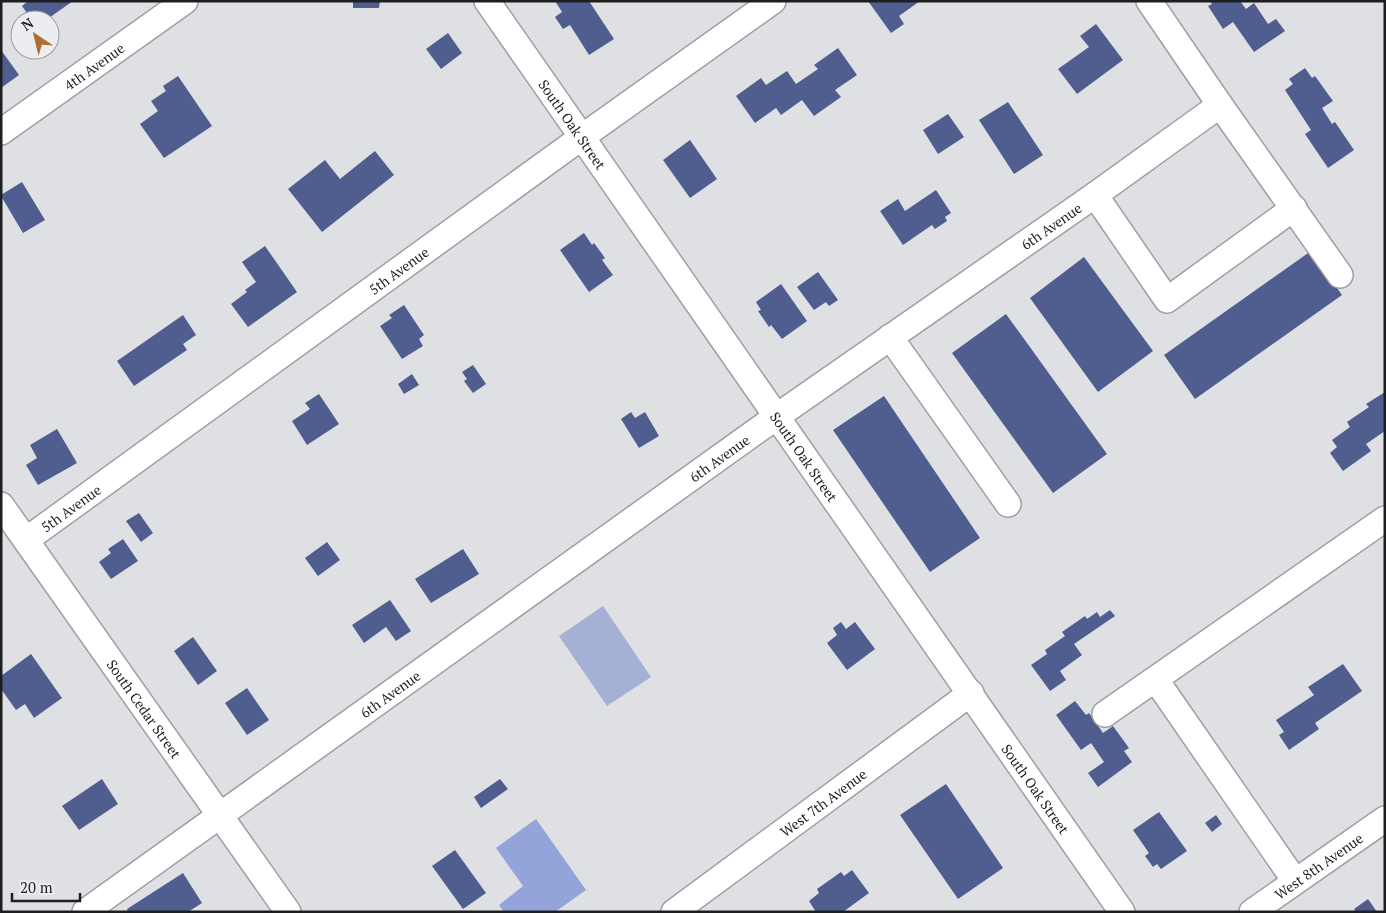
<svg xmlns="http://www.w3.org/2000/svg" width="1386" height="913" viewBox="0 0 1386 913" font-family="'PT Serif',serif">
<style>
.green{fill:#a5b1d4}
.water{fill:#93a4db}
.building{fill:#4f5d8f}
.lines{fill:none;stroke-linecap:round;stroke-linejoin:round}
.minor-casing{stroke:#9e9fa3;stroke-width:28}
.minor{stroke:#fff;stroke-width:25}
.labels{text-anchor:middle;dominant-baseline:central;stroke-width:5;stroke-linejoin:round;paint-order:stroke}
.street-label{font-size:14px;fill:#1d1e1f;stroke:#ecedf1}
</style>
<rect width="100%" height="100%" fill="#dfe0e4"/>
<path class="green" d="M603,606L651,677L607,706L559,636Z"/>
<path class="water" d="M536,819L586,890L555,912H504L499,905L523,886L496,848Z"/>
<path class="building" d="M28,1H73L46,20H32L22,6Z
M353,1H380L379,8H353Z
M555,1H589L614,39L589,55L570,25L563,29L555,17L562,12Z
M868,1H920L899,16L904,24L891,33Z
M1210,1H1240L1246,9L1254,3L1268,24L1276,19L1285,31L1254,52L1233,22L1223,29L1208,6L1212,4Z
M1096,24L1123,60L1077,94L1058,69L1089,47L1080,36Z
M448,33L462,53L441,69L426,49Z
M838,48L857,75L835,90L841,97L814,116L802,100L781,115L776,108L755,123L736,96L761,78L766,85L787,71L796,84L818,69L814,65Z
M1,50L19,75L1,88Z
M1305,68L1312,78L1315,76L1333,101L1322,108L1332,124L1335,122L1354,150L1328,168L1305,134L1311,130L1285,90L1293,84L1289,79Z
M178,76L212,126L164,158L140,124L158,111L151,101L166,91L163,86Z
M1008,102L1043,155L1014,174L979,120Z
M948,114L964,137L938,154L923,130Z
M690,140L717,179L690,198L663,160Z
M375,151L394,175L322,232L288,189L325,160L340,179Z
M22,182L45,220L23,233L1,196V195Z
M936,190L951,213L945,217L947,221L935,229L932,225L903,245L880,211L898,199L905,211Z
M584,233L592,245L594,243L605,258L602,260L613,275L589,292L560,250Z
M265,246L297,292L248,327L231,304L247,292L245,290L256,282L242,262Z
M1311,251L1342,295L1195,399L1164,355Z
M1084,257L1153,351L1098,392L1030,298Z
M818,272L838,300L829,306L826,302L814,310L797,287Z
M781,284L807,321L782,339L771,325L769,327L758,311L761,310L756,302Z
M404,305L424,335L419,339L423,346L402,359L380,326L392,318L389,315Z
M1006,314L1107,454L1053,493L952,353Z
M183,315L196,335L183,344L187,350L134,386L117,361Z
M473,365L486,384L473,393L464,381L467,379L462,372Z
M412,374L419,385L404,394L398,384Z
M1385,392V431L1366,444L1371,451L1343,471L1330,453L1337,447L1332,440L1350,427L1347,422L1369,407L1366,404Z
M319,394L339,424L307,445L292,421L310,409L305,403Z
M884,396L980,538L930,572L833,430Z
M631,412L635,418L645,412L659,436L639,448L621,419Z
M57,429L77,463L38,485L26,465L37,458L30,445Z
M139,513L153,533L141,542L126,521Z
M123,539L138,561L111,579L99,562L111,553L108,549Z
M327,542L340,560L318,576L305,558Z
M463,549L479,574L431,603L415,579Z
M390,600L411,631L396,641L386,627L364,643L352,625Z
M1110,610L1115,616L1074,644L1082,655L1060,671L1066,680L1050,691L1031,665L1047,654L1045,650L1065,636L1062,632L1085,616L1087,619L1097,612L1100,617Z
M841,622L846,629L855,622L875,649L847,670L827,643L837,635L833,628Z
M193,637L217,671L198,685L174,651Z
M31,654L62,698L34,718L25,704L16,710L1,689V676Z
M1343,664L1362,691L1315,723L1319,729L1289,750L1279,735L1284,732L1276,720L1314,695L1308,687Z
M247,688L269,720L247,735L225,703Z
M1075,701L1086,715L1089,713L1103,733L1113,726L1129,748L1124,751L1132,762L1098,787L1088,773L1104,762L1091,743L1081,750L1056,715Z
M102,779L118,804L79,830L62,806Z
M500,779L508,789L481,808L474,797Z
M946,784L1003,868L958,899L900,815Z
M1159,812L1187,851L1161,869L1157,864L1153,867L1145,856L1149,853L1133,830Z
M1216,815L1222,824L1212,832L1205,823Z
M455,850L486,893L463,909L432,866Z
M852,870L869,893L843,912H816L809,901L819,893L817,889L841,872L844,876Z
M183,873L202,903L188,912H128L127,909Z
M1368,899L1377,912H1356L1354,909Z"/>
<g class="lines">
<g class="minor-casing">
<g id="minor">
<path id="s1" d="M487,1L1122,912"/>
<path d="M1149,1L1220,105L1340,275"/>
<path id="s2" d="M1,132L185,1"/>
<path d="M1095,195L1167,300L1294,208"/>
<path d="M890,337L1008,504"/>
<path id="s3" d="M1,505L288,912"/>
<path id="s4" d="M26,540L582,137L773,1"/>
<path d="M1156,680L1295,881"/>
<path d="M1105,714L1385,519"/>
<path id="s5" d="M85,912L776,417L1095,195L1220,105"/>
<path id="s6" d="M674,912L971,693"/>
<path id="s7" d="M1252,912L1385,819"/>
</g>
</g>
<use href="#minor" class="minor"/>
</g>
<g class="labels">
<g class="street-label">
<text stroke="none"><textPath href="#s2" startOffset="114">4th Avenue</textPath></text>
<text stroke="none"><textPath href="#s1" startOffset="150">South Oak Street</textPath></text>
<text stroke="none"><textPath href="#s5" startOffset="1185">6th Avenue</textPath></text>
<text stroke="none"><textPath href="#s4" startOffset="460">5th Avenue</textPath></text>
<text stroke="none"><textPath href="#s1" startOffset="555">South Oak Street</textPath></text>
<text stroke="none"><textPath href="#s5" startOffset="780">6th Avenue</textPath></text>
<text stroke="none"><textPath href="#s4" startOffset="55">5th Avenue</textPath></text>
<text stroke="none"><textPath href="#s5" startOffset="375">6th Avenue</textPath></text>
<text stroke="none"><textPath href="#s3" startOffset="249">South Cedar Street</textPath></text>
<text stroke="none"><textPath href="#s1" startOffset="960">South Oak Street</textPath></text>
<text stroke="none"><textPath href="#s6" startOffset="185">West 7th Avenue</textPath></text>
<text stroke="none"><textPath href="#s7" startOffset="81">West 8th Avenue</textPath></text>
</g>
</g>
<rect width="1386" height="913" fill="none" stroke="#1d1e1f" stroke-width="5"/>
<g transform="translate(35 35) rotate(325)"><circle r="24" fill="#ecedf1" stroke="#999a9d"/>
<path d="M0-4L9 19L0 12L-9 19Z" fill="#ad6e34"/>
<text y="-8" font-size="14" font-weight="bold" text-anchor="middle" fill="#1d1e1f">N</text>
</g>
<path d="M12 893v8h68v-8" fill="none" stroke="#1d1e1f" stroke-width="2.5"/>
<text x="20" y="893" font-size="15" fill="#1d1e1f" stroke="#ecedf1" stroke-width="4" paint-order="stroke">20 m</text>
</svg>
